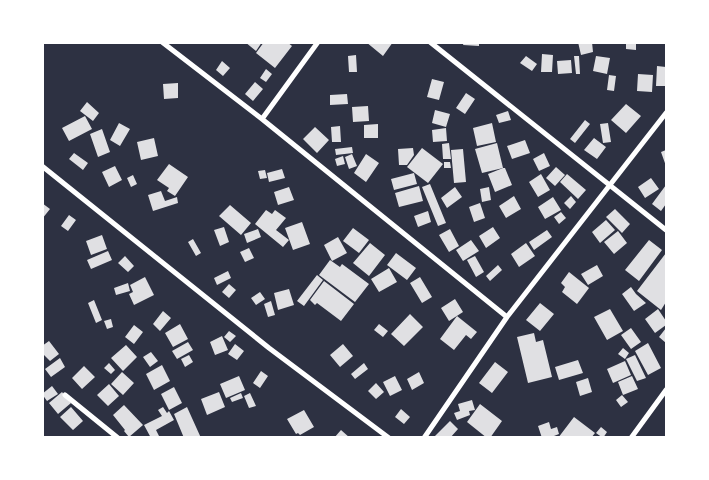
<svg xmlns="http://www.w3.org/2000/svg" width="709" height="480" viewBox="0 0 709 480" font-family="Mulish,sans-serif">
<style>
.building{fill:#e0e0e3}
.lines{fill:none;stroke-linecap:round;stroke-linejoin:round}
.minor{stroke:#fff;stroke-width:5}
</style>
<rect width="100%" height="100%" fill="#2d3142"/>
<path class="building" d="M245,42H262L256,51Z
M264,42H287L292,46L275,68L256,53Z
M366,42H393L383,56Z
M464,42H479V46L463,45Z
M578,42H592L593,52L581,55Z
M626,42H636V50L626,49Z
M542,54L553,55L552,72H541Z
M356,55L357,72H349L348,56Z
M526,56L537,64L532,71L520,63Z
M574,56H579L580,74H576Z
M596,56L610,58L607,74L593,71Z
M571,60L572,73L558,74L557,61Z
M222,61L230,68L223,76L216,70Z
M657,66L666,67V86H656Z
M266,69L272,74L266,82L260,78Z
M638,74L653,75L652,92L637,91Z
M609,75L616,76L614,91L607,90Z
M432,79L444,82L439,100L427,97Z
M255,82L263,89L253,101L245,94Z
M178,83V98L164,99L163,84Z
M466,93L475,99L465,114L456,108Z
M347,94L348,104L330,105V95Z
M87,102L99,113L93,121L80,111Z
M626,104L641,116L626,133L611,120Z
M368,106L369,121L353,122L352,107Z
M435,110L450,114L446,127L432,123Z
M508,111L511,120L499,123L496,115Z
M85,116L92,129L69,141L62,128Z
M585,120L590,124L575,143L570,139Z
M119,123L130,129L120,146L110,140Z
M492,123L496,142L477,146L473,128Z
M608,123L611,142L603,143L600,124Z
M378,124V138H364V125Z
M340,126L341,142H332L331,127Z
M315,127L329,140L317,153L303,139Z
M446,128L447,141L433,142L432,130Z
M102,129L110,152L98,157L90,134Z
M154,138L158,156L141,160L137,142Z
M594,138L606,147L597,159L584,150Z
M525,140L530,153L512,159L507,146Z
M449,143L451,159H443L442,144Z
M497,143L503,168L482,173L475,149Z
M352,147L353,153L336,155L335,149Z
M413,148L414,155L407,165H399L398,149Z
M422,148L443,164L428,183L407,167Z
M463,149L466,182L454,183L451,150Z
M666,150V166L661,152Z
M74,153L88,163L83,170L69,159Z
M544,153L550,166L539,171L533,159Z
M352,154L357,166L349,169L345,157Z
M366,154L379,163L366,182L354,173Z
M343,156L345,164L337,166L335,159Z
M444,162H450L451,168H444Z
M169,164L188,177L175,196L167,191L169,188L157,180Z
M115,166L122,180L109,187L102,172Z
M556,167L565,175L555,186L546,178Z
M503,168H505L512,185L495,192L488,174Z
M282,169L285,178L269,182L267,173Z
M265,170L267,178L260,179L258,171Z
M414,173L417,184L394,190L391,179Z
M541,174L550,190L538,197L529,182Z
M567,174L586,190L578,199L560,182Z
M133,175L137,184L131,187L127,178Z
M651,178L659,189L645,198L638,187Z
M430,184L446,223L438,226L422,187Z
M666,185V204L661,211L652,204Z
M419,186L423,201L399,207L395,193Z
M289,187L294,200L278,205L274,192Z
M455,187L462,197L447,208L441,198Z
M489,187L491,200L482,202L480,189Z
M161,191L165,201L177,197L178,203L153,211L148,195Z
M514,196L521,209L506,218L499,206Z
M571,196L576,202L570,209L564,203Z
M553,197L561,210L545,219L538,207Z
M42,203L50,209L42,219Z
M480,203L485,218L474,222L469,207Z
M230,205L251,223L241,235L219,216Z
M615,209L630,224L622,233L606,217Z
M266,210L272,214L275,210L286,218L276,230L289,240L283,247L255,224Z
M428,211L431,222L418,227L414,216Z
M561,212L566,218L559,224L554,217Z
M69,215L76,220L68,231L61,226Z
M606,220L615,230L600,243L592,232Z
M302,222L310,244L293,250L285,228Z
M224,227L229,242L220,246L214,230Z
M493,227L500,238L486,248L479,236Z
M353,228L369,240L359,253L343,241Z
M258,229L261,237L247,243L244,234Z
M450,229L459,246L449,252L439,235Z
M547,230L552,237L534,250L529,242Z
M618,231L627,243L614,254L604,242Z
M102,235L107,249L91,255L86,241Z
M338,237L347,253L332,261L324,245Z
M193,239L201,253L196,256L188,242Z
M471,240L479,251L463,261L456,250Z
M649,240L662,250L639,281L625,270Z
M370,243L385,255L369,276L353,263Z
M526,243L535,256L519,267L511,254Z
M249,248L254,258L245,262L240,252Z
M108,251L112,260L91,269L87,260Z
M396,253L416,268L407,280L387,265Z
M666,253V302L661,310L637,291Z
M125,256L134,266L128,272L118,263Z
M475,256L484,272L476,277L467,260Z
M330,260L340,267L342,264L369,284L355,302L319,275Z
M498,265L502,270L490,281L486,276Z
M597,265L603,276L588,285L581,274Z
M389,268L397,282L379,292L371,279Z
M228,271L231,278L217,285L214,278Z
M569,272L589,288L577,304L562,292L565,287L561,283Z
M317,275L323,280L304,306L297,301Z
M145,277L154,295L134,305L129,294L133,292L130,285Z
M420,277L432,297L422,303L410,283Z
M324,281L354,304L341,321L317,303L315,305L310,300Z
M128,283L130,291L116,295L114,288Z
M229,284L236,290L229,298L222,292Z
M631,287L636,294L646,303L634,311L622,294Z
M289,289L294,305L278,310L274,293Z
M260,292L265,299L256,305L251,298Z
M455,299L463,312L449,321L441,308Z
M94,300L102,320L96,323L88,303Z
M271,301L275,315L268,317L264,304Z
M540,303L554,314L540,331L526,320Z
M610,309L623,331L607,340L594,317Z
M658,309L666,321V325L655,333L645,319Z
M163,311L171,318L160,331L153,324Z
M410,314L423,327L404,346L391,334Z
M457,316L477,332L471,339L466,335L454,350L440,339Z
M111,319L113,327L107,329L104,321Z
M180,324L188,339L173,347L165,333Z
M379,324L388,331L383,337L374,330Z
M134,325L143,332L134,344L125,337Z
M631,328L641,342L631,349L621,335Z
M666,328V343L659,337Z
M229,331L236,336L230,342L224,337Z
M534,333L536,342L543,340L552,377L528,383L517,337Z
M222,336L228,350L215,355L210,342Z
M49,341L59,354L50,361L42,353V346Z
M188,342L193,350L177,359L172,351Z
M648,343L661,368L648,375L635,351Z
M235,344L244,351L237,360L228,354Z
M343,344L353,356L340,367L330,355Z
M126,345L137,357L123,371L111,358Z
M623,348L629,353L625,359L618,354Z
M151,352L158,361L150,367L143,357Z
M189,355L193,362L185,367L181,359Z
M635,355L646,378L637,381L626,359Z
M60,358L65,367L51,377L45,369Z
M578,360L583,373L559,380L555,367Z
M625,361L631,375L613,383L607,369Z
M495,362L508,372L492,393L479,383Z
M109,363L115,370L111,374L104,368Z
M364,363L368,369L355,379L351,374Z
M162,365L170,381L154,390L146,374Z
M84,366L95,377L82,389L72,378Z
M261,371L268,376L260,388L253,383Z
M122,372L134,383L123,395L111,384Z
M419,372L424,383L412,390L407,379Z
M239,376L245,390L226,398L220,384Z
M395,376L402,390L390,396L383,382Z
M632,376L638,389L623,395L618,382Z
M588,378L592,392L580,396L576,382Z
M376,383L384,392L376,399L368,391Z
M109,384L119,396L108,406L97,395Z
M52,386L58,394L47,401L42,394Z
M174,387L182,403L169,410L161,394Z
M62,392L71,403L58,414L49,403Z
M219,392L225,407L207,415L201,399Z
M241,393L243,398L232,402L230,398Z
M250,393L256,406L249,408L244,396Z
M622,395L628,402L621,407L616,400Z
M472,400L475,410L469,411L470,415L457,420L454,413L460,411L458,404Z
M480,404L502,421L490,438H487L467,422Z
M124,405L143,425L129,437L124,431L125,430L113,415Z
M71,407L83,421L73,430L60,417Z
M163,407L167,413L169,411L174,420L156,430L160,438H151L144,425L162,416L158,410Z
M187,407L201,438H184L174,414Z
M401,409L410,417L404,424L395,417Z
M304,410L314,427L300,435L298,433L296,434L287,419Z
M574,417L595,433L591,438H558Z
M450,421L458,429L450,438H433Z
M549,422L551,429L557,427L559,434L549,438H542L538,426Z
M601,427L607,432L603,438L596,433Z
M341,430L350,438H334Z"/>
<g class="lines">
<path class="minor" d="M162,42L262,119L507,317
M430,42L666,230
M262,119L318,42
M42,166L269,348L389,438
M65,395L118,438
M424,438L507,317L666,113
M631,438L666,390"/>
</g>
<rect width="709" height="480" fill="none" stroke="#ffffff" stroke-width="88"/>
</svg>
